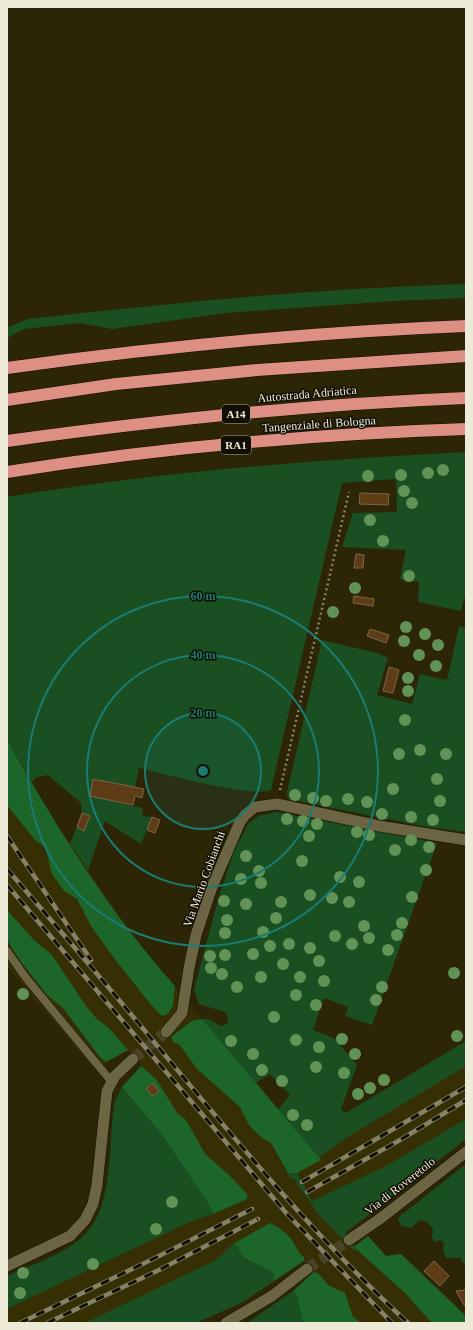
<svg xmlns="http://www.w3.org/2000/svg" width="473" height="1330" viewBox="0 0 473 1330" font-family="Georgia,serif">
<style>
.built{fill:#372f04}
.green{fill:#1a4f22}
.forest{fill:#1c662a}
.building{fill:#5e3d16;stroke:#7e654c}
.lines{fill:none;stroke-linecap:round;stroke-linejoin:round}
.minor-tunnel{stroke:#4a4326;stroke-width:11;stroke-dasharray:11 5.5;stroke-linecap:butt}
.service-casing{stroke:#140f00;stroke-width:9}
.minor-casing{stroke:#140f00;stroke-width:12}
.motorway-casing{stroke:#140f00;stroke-width:13}
.path{stroke:#89836a;stroke-width:2.5;stroke-dasharray:2 3;stroke-linecap:butt}
.service{stroke:#6c6544;stroke-width:8}
.minor{stroke:#6c6544;stroke-width:11}
.motorway{stroke:#dd8f83;stroke-width:12}
.rail-casing{stroke:#868167;stroke-width:4.5}
.rail{stroke:#120f04;stroke-width:3;stroke-dasharray:9;stroke-linecap:butt}
.tree{fill:#629356}
.ring{fill:none;stroke:#1a7c73;stroke-width:2}
.labels{text-anchor:middle;dominant-baseline:central;stroke-width:3;stroke-linejoin:round;paint-order:stroke}
.shield{fill:#120f04;stroke:#aba898;stroke-width:1}
.shield-label{font-size:11px;font-weight:bold;fill:#edead8}
.street-label{font-size:12px;fill:#edead8;stroke:#120f04}
.centre{fill:#1a7c73;stroke:#120f04;stroke-width:2}
.ring-label{font-size:12px;text-anchor:middle;font-weight:bold;fill:#1a7c73;stroke:#120f04;stroke-width:3;stroke-linejoin:round;paint-order:stroke}
</style>
<rect width="100%" height="100%" fill="#2d2606"/>
<path class="built" d="M7,740L53,819L129,931L227,1051L302,1137L346,1113L466,1041V1139L345,1233L354,1246L368,1236L386,1256L401,1254L466,1316V1323H322L293,1291L310,1274L304,1261L243,1302L196,1323H7V1309L192,1221L212,1214L162,1135L122,1087L141,1066L128,1050L95,1070L7,966Z"/>
<path class="green" d="M466,284V298L393,301L226,313L112,329L80,323L24,329L7,338V328L28,319C174,303 319,288 466,284Z
M466,452V592L461,611L418,602L419,582L400,579L406,550L342,547L353,513L397,512L396,479L342,483L271,790C252,798 165,774 139,768L135,787L93,779L90,796L142,808L143,816L152,817L141,844L105,821L88,870L70,844L77,827L84,830L90,817L82,813L81,803L48,775L37,777L32,782L7,740V497C159,472 312,460 466,452Z
M459,626L466,628V832L428,827L288,799L287,792L322,640L377,653L388,658L377,695L412,704L420,674L447,680Z
M277,812L437,843L372,1025L345,1016L348,1007L324,998L313,1030L335,1039L357,1065L341,1109L346,1113L466,1041V1066L349,1136L319,1158L278,1109L290,1095L270,1074L255,1083L202,1019H208L221,1026L227,1024L228,1017L225,1012L199,1004L194,990L218,900L233,854L248,824L259,816Z
M122,1087L162,1135L208,1203L213,1214L192,1221L7,1309V1276C31,1265 60,1256 80,1239C116,1211 107,1142 115,1101Z
M466,1119V1139L345,1233L354,1247L357,1249L354,1250L318,1214L294,1179L289,1177L288,1173H297L312,1201L386,1166Z
M466,1164V1267L460,1258H446L443,1251L444,1244L441,1240L434,1242L432,1237L433,1229L427,1222L420,1220L411,1228L402,1226L398,1219L400,1216Z
M233,1244L238,1246L245,1260L270,1270L274,1274V1281L243,1302L196,1323H85L216,1260Z
M293,1291L297,1296L303,1323H247Z"/>
<path class="forest" d="M7,740C56,826 109,912 175,986L173,1005L168,1014L162,1016L152,1006L114,958L91,926L77,899L64,891L52,874L45,847L35,840L7,805Z
M7,910L34,940L52,955L86,1006L97,1019L109,1028L128,1050L106,1062L100,1057L63,1008L48,996L21,962L7,940Z
M202,1019L321,1160L297,1173H288L271,1143L261,1137L249,1125L240,1107L197,1069L179,1044L174,1043L171,1037L192,1021Z
M141,1066L156,1079L178,1114L186,1120L205,1154L228,1174L247,1194V1199L213,1214L208,1203L162,1135L122,1087Z
M270,1223C277,1226 287,1233 291,1239C296,1245 297,1252 304,1257V1261L274,1281V1274C262,1262 241,1265 238,1246L233,1244Z
M368,1236L386,1256L401,1254L466,1316V1323H432L405,1293L354,1247Z
M314,1272L320,1275L328,1285L345,1293L353,1317L361,1323H303L297,1296L293,1291Z"/>
<path class="building" d="M360,493L389,494L388,505L359,504Z
M356,554L364,555L363,568H354Z
M354,596L374,599L373,606L353,603Z
M370,629L389,635L386,643L367,636Z
M389,667L399,670L393,693L383,691Z
M93,779L144,789L142,798L135,796L133,805L90,796Z
M82,813L90,816L84,831L77,827Z
M152,817L160,820L155,833L147,830Z
M152,1083L159,1091L153,1096L146,1089Z
M434,1261L449,1276L440,1286L424,1271Z
M466,1290V1305H464L456,1291Z"/>
<g class="lines">
<path class="minor-tunnel" d="M133,1059L166,1032
M307,1269L349,1240"/>
<g class="service-casing">
<path id="service" d="M7,951L26,978L111,1081"/>
</g>
<g class="minor-casing">
<path id="minor" d="M166,1032L182,1013L189,968L196,935L212,887L240,822L245,815L255,807L277,804L379,826L466,840
M349,1240L381,1218L466,1152
M7,1266L70,1236L85,1220L93,1204L97,1185L107,1091L115,1076L133,1059
M226,1323L272,1296L307,1269"/>
</g>
<g class="motorway-casing">
<path id="motorway" d="M7,368C159,347 313,332 466,326
M7,400L116,384L257,370L466,356
M7,441C159,420 312,404 466,398
M7,472C158,448 313,434 466,429"/>
</g>
<path class="path" d="M280,790L349,492"/>
<use href="#service" class="service"/>
<use href="#minor" class="minor"/>
<use href="#motorway" class="motorway"/>
<g class="rail-casing">
<path id="rail" d="M7,836L91,960
M7,869C58,928 109,987 159,1048C238,1143 317,1239 408,1323
M7,885L287,1214L392,1323
M302,1182L466,1087
M307,1192L400,1140L466,1100
M20,1323L157,1257L252,1209
M47,1323L159,1270L258,1219"/>
</g>
<use href="#rail" class="rail"/>
</g>
<g class="tree">
<circle cx="443" cy="470" r="6"/>
<circle cx="428" cy="473" r="6"/>
<circle cx="401" cy="475" r="6"/>
<circle cx="368" cy="476" r="6"/>
<circle cx="404" cy="491" r="6"/>
<circle cx="412" cy="503" r="6"/>
<circle cx="370" cy="520" r="6"/>
<circle cx="383" cy="541" r="6"/>
<circle cx="409" cy="576" r="6"/>
<circle cx="355" cy="588" r="6"/>
<circle cx="333" cy="612" r="6"/>
<circle cx="406" cy="627" r="6"/>
<circle cx="425" cy="634" r="6"/>
<circle cx="404" cy="641" r="6"/>
<circle cx="438" cy="645" r="6"/>
<circle cx="419" cy="655" r="6"/>
<circle cx="436" cy="666" r="6"/>
<circle cx="408" cy="678" r="6"/>
<circle cx="408" cy="691" r="6"/>
<circle cx="405" cy="720" r="6"/>
<circle cx="420" cy="750" r="6"/>
<circle cx="399" cy="754" r="6"/>
<circle cx="446" cy="754" r="6"/>
<circle cx="437" cy="779" r="6"/>
<circle cx="393" cy="789" r="6"/>
<circle cx="295" cy="795" r="6"/>
<circle cx="313" cy="798" r="6"/>
<circle cx="348" cy="799" r="6"/>
<circle cx="326" cy="801" r="6"/>
<circle cx="440" cy="801" r="6"/>
<circle cx="367" cy="802" r="6"/>
<circle cx="382" cy="814" r="6"/>
<circle cx="411" cy="817" r="6"/>
<circle cx="287" cy="819" r="6"/>
<circle cx="433" cy="820" r="6"/>
<circle cx="303" cy="821" r="6"/>
<circle cx="317" cy="824" r="6"/>
<circle cx="357" cy="832" r="6"/>
<circle cx="369" cy="835" r="6"/>
<circle cx="309" cy="836" r="6"/>
<circle cx="411" cy="840" r="6"/>
<circle cx="429" cy="847" r="6"/>
<circle cx="395" cy="850" r="6"/>
<circle cx="246" cy="856" r="6"/>
<circle cx="302" cy="861" r="6"/>
<circle cx="426" cy="870" r="6"/>
<circle cx="259" cy="871" r="6"/>
<circle cx="340" cy="877" r="6"/>
<circle cx="241" cy="879" r="6"/>
<circle cx="359" cy="882" r="6"/>
<circle cx="261" cy="883" r="6"/>
<circle cx="310" cy="895" r="6"/>
<circle cx="412" cy="897" r="6"/>
<circle cx="332" cy="898" r="6"/>
<circle cx="224" cy="901" r="6"/>
<circle cx="281" cy="902" r="6"/>
<circle cx="349" cy="902" r="6"/>
<circle cx="246" cy="904" r="6"/>
<circle cx="276" cy="918" r="6"/>
<circle cx="227" cy="920" r="6"/>
<circle cx="402" cy="923" r="6"/>
<circle cx="364" cy="926" r="6"/>
<circle cx="263" cy="932" r="6"/>
<circle cx="225" cy="933" r="6"/>
<circle cx="397" cy="935" r="6"/>
<circle cx="335" cy="936" r="6"/>
<circle cx="369" cy="938" r="6"/>
<circle cx="289" cy="944" r="6"/>
<circle cx="352" cy="944" r="6"/>
<circle cx="270" cy="946" r="6"/>
<circle cx="310" cy="948" r="6"/>
<circle cx="388" cy="950" r="6"/>
<circle cx="253" cy="954" r="6"/>
<circle cx="225" cy="955" r="6"/>
<circle cx="210" cy="956" r="6"/>
<circle cx="319" cy="961" r="6"/>
<circle cx="283" cy="964" r="6"/>
<circle cx="211" cy="968" r="6"/>
<circle cx="454" cy="973" r="6"/>
<circle cx="222" cy="974" r="6"/>
<circle cx="261" cy="977" r="6"/>
<circle cx="300" cy="977" r="6"/>
<circle cx="324" cy="981" r="6"/>
<circle cx="237" cy="987" r="6"/>
<circle cx="382" cy="987" r="6"/>
<circle cx="23" cy="994" r="6"/>
<circle cx="296" cy="995" r="6"/>
<circle cx="376" cy="1000" r="6"/>
<circle cx="316" cy="1005" r="6"/>
<circle cx="274" cy="1017" r="6"/>
<circle cx="457" cy="1036" r="6"/>
<circle cx="342" cy="1039" r="6"/>
<circle cx="296" cy="1040" r="6"/>
<circle cx="231" cy="1041" r="6"/>
<circle cx="319" cy="1047" r="6"/>
<circle cx="253" cy="1054" r="6"/>
<circle cx="355" cy="1054" r="6"/>
<circle cx="316" cy="1067" r="6"/>
<circle cx="262" cy="1070" r="6"/>
<circle cx="344" cy="1073" r="6"/>
<circle cx="384" cy="1080" r="6"/>
<circle cx="282" cy="1081" r="6"/>
<circle cx="370" cy="1088" r="6"/>
<circle cx="358" cy="1094" r="6"/>
<circle cx="293" cy="1115" r="6"/>
<circle cx="307" cy="1125" r="6"/>
<circle cx="172" cy="1202" r="6"/>
<circle cx="156" cy="1229" r="6"/>
<circle cx="93" cy="1264" r="6"/>
<circle cx="23" cy="1273" r="6"/>
<circle cx="20" cy="1293" r="6"/>
</g>
<circle cx="203" cy="771" r="58" fill="#1a7c73" fill-opacity=".12"/>
<g class="ring">
<circle cx="203" cy="771" r="58"/>
<circle cx="203" cy="771" r="116"/>
<circle cx="203" cy="771" r="175"/>
</g>
<g class="labels">
<g class="shield">
<rect x="222" y="405" width="28" height="18" rx="3"/>
<rect x="221" y="436" width="30" height="18" rx="3"/>
</g>
<g class="shield-label">
<text x="236" y="414">A14</text>
<text x="236" y="445">RA1</text>
</g>
<g class="street-label">
<text transform="translate(307 394) rotate(-5)">Autostrada Adriatica</text>
<text transform="translate(319 424) rotate(-4)">Tangenziale di Bologna</text>
<text transform="translate(204 879) rotate(-70)">Via Mario Cobianchi</text>
<text transform="translate(400 1186) rotate(-38)">Via di Roveretolo</text>
</g>
</g>
<circle cx="203" cy="771" r="6" class="centre"/>
<g class="ring-label">
<text x="203" y="600">60 m</text>
<text x="203" y="659">40 m</text>
<text x="203" y="717">20 m</text>
</g>
<rect width="473" height="1330" fill="none" stroke="#edead8" stroke-width="16"/>
</svg>
